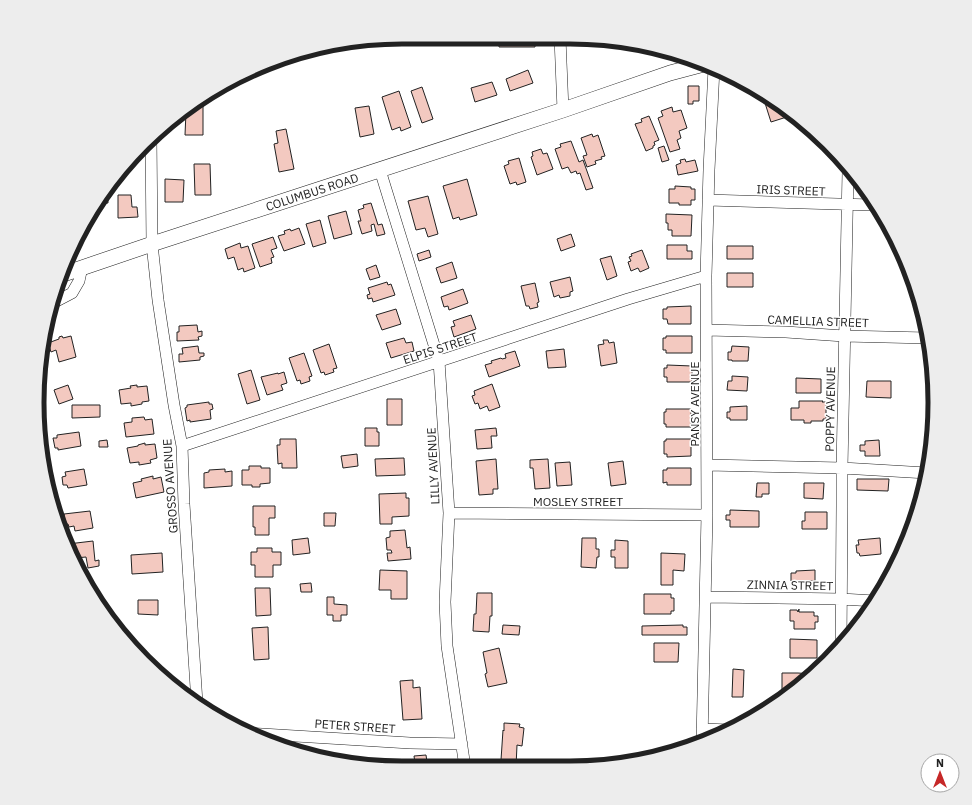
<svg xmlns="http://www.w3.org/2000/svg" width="972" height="805" viewBox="0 0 972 805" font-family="'IBM Plex Sans',sans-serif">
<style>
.building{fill:#f3c9c0;stroke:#222}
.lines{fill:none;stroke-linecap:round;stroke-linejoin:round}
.street-casing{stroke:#222;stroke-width:12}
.secondary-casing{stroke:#222;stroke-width:16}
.street{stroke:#fff;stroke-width:11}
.secondary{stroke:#fff;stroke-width:15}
.labels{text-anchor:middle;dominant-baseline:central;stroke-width:3;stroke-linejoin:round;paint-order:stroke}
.street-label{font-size:12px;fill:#222;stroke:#fff}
.rim{fill:none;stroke:#222;stroke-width:5}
</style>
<rect width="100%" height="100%" fill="#fff"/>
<path class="building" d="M499,37L540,38L535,39V47H499Z
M528,70L533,83L510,91L506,79Z
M492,82L497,95L475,102L471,88Z
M688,86H699V101H693V104H688Z
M422,87L433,119L422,123L411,91Z
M399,91L411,127L401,131L400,127L392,130L382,97Z
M774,100L793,115L771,122L765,103Z
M198,103H203V135H185L186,112Z
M369,106L374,134L360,137L355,108Z
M672,107L673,112L681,110L687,128L679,131L681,138L677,140L680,149L670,152L658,118L663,116L661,111Z
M649,116L659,140L654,142L655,145L653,146V148L646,151L635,124L642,122L641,119Z
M286,129L294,169L279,172L274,144L278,143L276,131Z
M592,134L593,137L598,135L605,156L601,157L602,159L595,161L596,164L587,167L583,156L587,155L581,138Z
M571,141L579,162L583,160L593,188L586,190L580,173L577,174L576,171L571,173L568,167L562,169L555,149L561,147L560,144Z
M664,146L669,160L662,162L658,148Z
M541,149L543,154L547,153L553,169L537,175L531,157L533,156L532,152Z
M519,158L526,182L517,185L516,182L510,184L504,166L509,164L508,161Z
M685,159L686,162L695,160L698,171L678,175L676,165L681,163L680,160Z
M194,164H210L211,195H195Z
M165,179L184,180L183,202H165Z
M467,179L477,215L460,220L459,217L453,219L443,186Z
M675,186L691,187V189H695V200H691V205H679V203H669V189H675Z
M107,189L108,203H97L98,200Z
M118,195H131L132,207H137L138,217L118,218Z
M428,196L438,234L428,237L425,228L416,230L408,201Z
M371,203L378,225L382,224L385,234L377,236L374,224L371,225L372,231L362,234L358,221H361L358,210L364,208L363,205Z
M346,211L352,234L334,239L328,216Z
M666,214L692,215L691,236H672V230H668V223H666Z
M320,220L326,243L313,247L306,224Z
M299,228L305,244L284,251L278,236L285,234L284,231L290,229L291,231Z
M571,234L575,246L561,251L557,239Z
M273,237L277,248L271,250L274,257L271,258L272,263L260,267L252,244Z
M240,243L241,248L248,246L255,268L244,272L243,268L238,270L234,257L228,259L225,249Z
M667,245H687V251H692V259H667Z
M727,246H753V259H727Z
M429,250L431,257L419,261L417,254Z
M642,250L649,268L640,272L638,268L631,271L628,262L631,261L629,257L632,256L631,254Z
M611,256L617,276L607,280L600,259Z
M452,262L457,278L441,283L436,268Z
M376,265L380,277L370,280L366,269Z
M727,273H753V287H727Z
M570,277L573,291L570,292V296L560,298L559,295L554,297L550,282Z
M387,282L388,285L391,284L395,295L373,302L372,298L368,299L367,295L370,294L368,288Z
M535,283L539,302L537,303L538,307L530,309L529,306H526L521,286Z
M463,289L468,303L449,310L448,306L444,307L441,297Z
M691,306V324H668L667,319H663V309H667V307Z
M396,309L401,324L382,330L376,315Z
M471,315L476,329L454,337L451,327L455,326L453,321Z
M197,325L198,332L202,331V336L198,337L199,340L177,341V332H179V326Z
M62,336L63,338L71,336L76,357L59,362L56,350L51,352L48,343L59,339V337Z
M666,336H692V353H666V350H663V338H666Z
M404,338L406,343L412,342L414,351L391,358L386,343Z
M603,340H608L609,343L614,342L617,363L601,366L598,345L604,344Z
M329,344L337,368L333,369L334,372L325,375L324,372L321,373L313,350Z
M198,346L199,353H204V356L200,357V360L179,362V354H183L182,348Z
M732,346L749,347L748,361H732V360H728V352H731Z
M564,349L566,367L548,368L546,351Z
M515,351L520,366L489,377L485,365L492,363L491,361L501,358L502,359L506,358L505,354Z
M304,353L312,376L309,377L310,381L301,384L300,380L297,381L289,358Z
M667,365L692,366V382H667V377H664V368H667Z
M251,370L260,400L247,404L238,374Z
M284,372L287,383L281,385L283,390L267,395L261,377L278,373V374Z
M732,376L748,377L747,391L727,390L728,381H732Z
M796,378L821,379V393H796Z
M930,379H934V394H929Z
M867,381H891V398L866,397Z
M492,384L500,407L489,411L487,406L480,409L478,403L475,404L472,396L475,395L474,391Z
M68,385L73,399L59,404L54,390Z
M137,385V387L147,386L149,401L142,402V404L131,406V403L121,404L119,390L131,388L130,386Z
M387,399H402V425H387Z
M799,401H823L822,402H826V419H823V421H811V423H804V420H791V408H799Z
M209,402V404H212L213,409L210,410L211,419L190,422V420L187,421L185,408L187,407V405Z
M72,405H100V417L72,418Z
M747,406V420H730V418H727V412H730V407Z
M666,409H691V427H666V424H664V412H666Z
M144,417L145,420L152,419L154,434L126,437L124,423L132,422V418Z
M365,428H377V432H379V446H365Z
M496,428L497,436H491L492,448L477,449L475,430Z
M79,432L81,446L58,450V448H55L53,438H57V435Z
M280,439H296L297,468H282V463L278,464L277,445H280Z
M666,439H691V456L667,457V454H664V441H666Z
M107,440L108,447H99V441Z
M879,440L880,456H865V451H860V445H865V441Z
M145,443V445L155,444L157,458L150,460L151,463L139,465V462L130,463L127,448L138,446V445Z
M357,454L358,466L343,468L341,456Z
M404,458L405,475L376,476L375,459Z
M496,459L498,489H493V494L479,495L476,461Z
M548,459L550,488L535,489L533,468H530V460Z
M623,461L626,484L611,486L608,463Z
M570,462L572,485L557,486L555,463Z
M249,466H261V468H270V483L260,484V487H252V485H242V470H249Z
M667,468H691V485H667V482L663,483V470H667Z
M84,469L87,485L68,488L67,485H63L62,477L66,476L65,472Z
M225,469V472L232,471V486L204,488V473L209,472V470Z
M153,476V479L161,477L164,492L136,498L133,483L142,481L141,479Z
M857,479H889L888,491L857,490Z
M757,483H769V494H762V497H756Z
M804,483H824L823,499L804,498Z
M406,493V498H409V516L392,517V524H380L379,494Z
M253,506H275V518H269V535H255V527H253Z
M730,510L759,511V527H730V520H726V515H730Z
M90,511L93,528L75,531L74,526L69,527L68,524H65L64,514Z
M805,512H827V529H802V521H805Z
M324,513H336L335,526H324Z
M405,530L407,548L410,547L411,559L388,561L387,553H392L391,550H387L386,538L390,537V531Z
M308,538L310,553L293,555L292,540Z
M582,538H596V549H599V557H597L596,568L581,567Z
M880,538L881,554L860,556L859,553H857L856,545H859L858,540Z
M615,540L628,541V568H615V557H611V550H615Z
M93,541L95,561L99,560V566L88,568L86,557L75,558L74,553H71L68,544Z
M257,548H272V552H281V565H273V577H255V565H251V552H257Z
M162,553L163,572L132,574L131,555Z
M661,553L685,554L684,571L673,570V585H661Z
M380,570L407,571V599H391V590H379Z
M815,570V581H791V573H796V571Z
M311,583L312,592H301L300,584Z
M255,588H270L271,615L256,616Z
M477,593H492V616H490L489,632L473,631L474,614H476Z
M644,594H671V598H674V611H671V614H644Z
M327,597H334V604L347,605V615H341V621H333V615H327Z
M138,600H158V615L138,614Z
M799,609V612H814V616H818V622H815V629H794V621H790V610H797L798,612Z
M503,625L520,626L519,635L502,634Z
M683,625V627H687V635H642V626Z
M268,627L269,659L254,660L252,628Z
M790,639L817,640V658H790Z
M654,643H679L678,662H654Z
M499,648L507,683L488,687L485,674L487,673L483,652Z
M733,669L744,670L743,697H732Z
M782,673H798L812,674L794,691H782Z
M413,680V688L420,687L422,719L403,720L400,681Z
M504,723L520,724L519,727L524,728L522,746L517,745L516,767H502V760H501L503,730L504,731Z
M426,755L427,762H432V767H406L405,764L415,763L414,756Z"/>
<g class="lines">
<g class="street-casing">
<path id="street" d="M560,38L563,110
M151,138L152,244L158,300L174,405L182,446L184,504L197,703
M380,170L439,361L449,513L445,602L447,646L465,767
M708,200L872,205
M53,303L72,293L79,281L82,267
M707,330L786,332L844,336L927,338
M182,446L628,299L706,276
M707,465L842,468L927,473
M449,513L707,515
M706,597L841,599L875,601
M841,647L842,506V468L848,172
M702,729L731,730
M247,733L410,743L462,744
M702,741L707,515L706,276L709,170L714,68"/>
</g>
<g class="secondary-casing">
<path id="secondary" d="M61,275L152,244L563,110L670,73L704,64"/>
</g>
<use href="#street" class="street"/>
<use href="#secondary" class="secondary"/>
</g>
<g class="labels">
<g class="street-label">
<text transform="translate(791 190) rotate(2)">IRIS STREET</text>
<text transform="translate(312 192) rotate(-18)">COLUMBUS ROAD</text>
<text transform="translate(818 321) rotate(2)">CAMELLIA STREET</text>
<text transform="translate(440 348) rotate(-18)">ELPIS STREET</text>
<text transform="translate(694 404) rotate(-90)">PANSY AVENUE</text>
<text transform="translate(830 409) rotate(-89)">POPPY AVENUE</text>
<text transform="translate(433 466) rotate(-93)">LILLY AVENUE</text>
<text transform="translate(170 486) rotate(-94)">GROSSO AVENUE</text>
<text x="578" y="501">MOSLEY STREET</text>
<text transform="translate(790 585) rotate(1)">ZINNIA STREET</text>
<text transform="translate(355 726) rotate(4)">PETER STREET</text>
</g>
</g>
<path d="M0 0H972V805H0ZM402 44H570A358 358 0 0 1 928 402V403A358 358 0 0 1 570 761H402A358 358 0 0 1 44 403V402A358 358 0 0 1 402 44Z" fill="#ededed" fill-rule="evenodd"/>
<path class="rim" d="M402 44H570A358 358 0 0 1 928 402V403A358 358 0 0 1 570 761H402A358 358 0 0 1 44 403V402A358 358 0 0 1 402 44Z"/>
<g transform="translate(940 773)"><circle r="19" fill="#ffffff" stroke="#a7a7a7"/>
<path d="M0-3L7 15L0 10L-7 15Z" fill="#c62828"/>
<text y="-6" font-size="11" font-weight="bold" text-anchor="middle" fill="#222222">N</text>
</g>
</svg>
